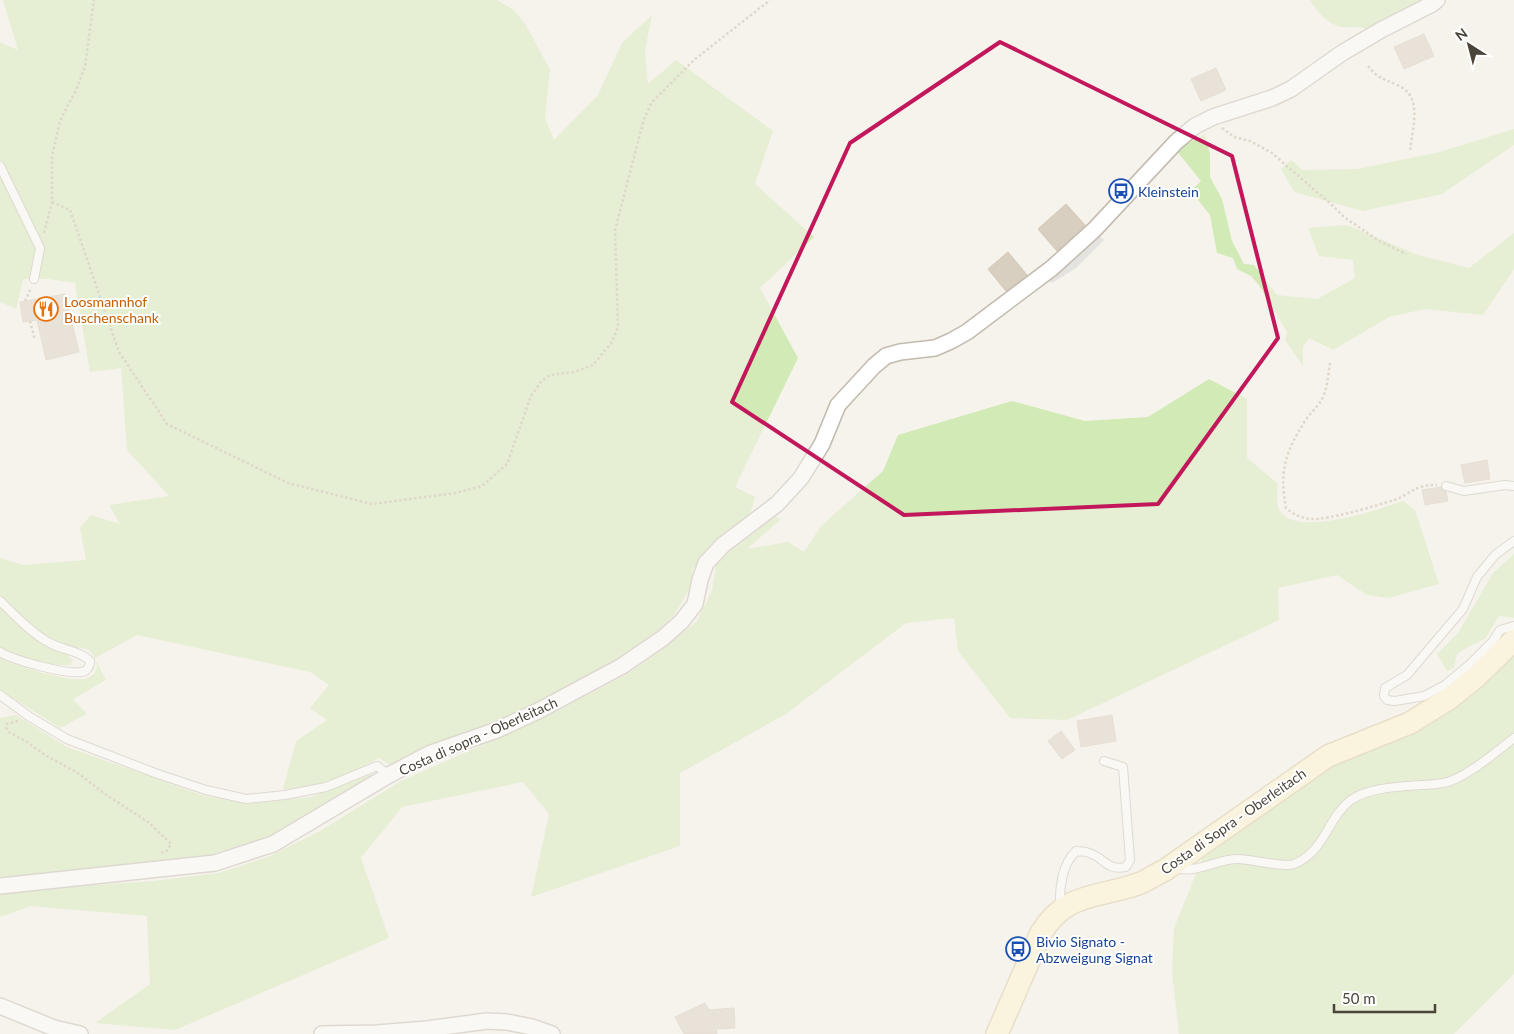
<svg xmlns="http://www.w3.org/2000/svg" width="1514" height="1034" viewBox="0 0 1514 1034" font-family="Lato,sans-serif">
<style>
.green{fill:#d2eab5}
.parking{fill:#e5e3e0}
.building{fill:#d8cfc1;stroke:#d3c7b4}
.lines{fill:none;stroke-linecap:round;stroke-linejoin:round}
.lane-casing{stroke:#c2bbae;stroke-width:10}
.street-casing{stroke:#c2bbae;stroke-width:18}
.secondary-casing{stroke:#d6c79b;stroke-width:24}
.path{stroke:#c4b79f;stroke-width:2.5;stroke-dasharray:2.5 2.5;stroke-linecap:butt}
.lane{stroke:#fff;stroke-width:8}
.street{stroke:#fff;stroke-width:15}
.secondary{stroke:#fff3cd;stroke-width:21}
.marked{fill:none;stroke:#c2185b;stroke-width:4;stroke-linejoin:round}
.labels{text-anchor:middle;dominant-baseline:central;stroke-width:4;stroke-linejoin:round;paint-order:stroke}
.transit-label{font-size:14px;fill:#164399;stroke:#fff;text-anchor:start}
.food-label{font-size:14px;fill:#c56008;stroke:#fff;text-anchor:start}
.street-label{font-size:14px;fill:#4b4439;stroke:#fff}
</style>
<rect width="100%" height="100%" fill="#f6f3ec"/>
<path class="green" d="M3,0H497L514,10L526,25L550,70L545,118L554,140L598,95L622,43L652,15L645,51L648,84L676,60L773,131L755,184L814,237L760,288L798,358L735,487L755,497L750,515L720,540L693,569L690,588L674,615L655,633L603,668L520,711L413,753L391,766L379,758C352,772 314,795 283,789L296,741L327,720L310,708L329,685L310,672L137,635L95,658L106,680L73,699L87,714L60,728L0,690V658C16,666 67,682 84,679C89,678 95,674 96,670C99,661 93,655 88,649C50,647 25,621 0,595V558L23,565L86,560L80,528L91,515L120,524L109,505L169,496L127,450L121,368L90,372L75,283L48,279H23L16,309L0,302V42L18,50Z
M1310,0H1424L1367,29C1358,26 1352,28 1343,27C1329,26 1316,11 1310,0Z
M1514,129V145L1442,194L1363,211L1294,192L1281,169L1291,160L1303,170L1357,169L1440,152Z
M1205,134L1210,154V177L1222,199L1232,241L1244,264L1254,265L1277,295L1317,299L1355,278L1353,260L1319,256L1308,228L1347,225L1418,255L1469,268L1514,233V269L1483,315L1425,309L1389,317L1333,350L1309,338L1303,347V366L1285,340L1287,332L1259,285L1251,276L1237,269L1233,258L1217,253L1210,215L1191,191L1201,181L1176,150Z
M1209,379L1247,399V458L1277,483C1278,490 1276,500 1278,507C1289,541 1380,509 1403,501L1415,510L1439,584L1388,598L1367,595L1337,575L1278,588L1279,620L1067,720L1010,718L958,651L954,618L906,623L786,714L680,773V846L531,897L549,814L523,782L402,807L361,858L389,938L175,1030L95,1023L150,984L147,916L31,906L0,917V892L153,881L219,873L270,856L320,831L401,781L550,715L624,676L662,650L697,621L712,590L716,565L728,553L776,516L780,520L747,549L788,542L804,552L821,526L883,471L898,435L1012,401L1085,421L1148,417Z
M1514,554V618L1499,616L1485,639L1468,647L1457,654L1454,668L1447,671L1437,654L1458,633L1493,573Z
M0,606C15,620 29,634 46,645C57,652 65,650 73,661L70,665C46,666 21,660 0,649Z
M1514,653V974L1454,1034H1179L1172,971L1174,928L1202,859L1319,774L1355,754L1427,727L1483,686Z
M16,715L67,747L202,795L246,804L311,797L371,774L377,776L294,825L268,837L199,858L0,878V718Z"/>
<path class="parking" d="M1093,231L1104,240L1076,268L1052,283L1043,277Z"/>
<path class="building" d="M1424,34L1434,56L1404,69L1394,47Z
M1216,68L1226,90L1201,101L1191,79Z
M1066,204L1085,225L1057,251L1038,229Z
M1008,252L1027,275L1006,291L988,269Z
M65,294L79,352L46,360L37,320L23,322L20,302Z
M1487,460L1490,479L1465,483L1461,465Z
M1441,487L1446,492L1448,501L1425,505L1422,490Z
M1112,715L1116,741L1081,747L1077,721Z
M1061,731L1075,750L1062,759L1048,741Z
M705,1003L709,1010L734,1008L735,1028L716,1029L717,1034H684L675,1017Z"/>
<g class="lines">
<g class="lane-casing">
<path id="lane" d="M0,166L40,248L34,279
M1446,486L1464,491L1505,485L1514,486
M1514,541L1495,555L1477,577L1463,609L1407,675L1385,688L1384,696L1387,700L1395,701L1424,696L1445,685L1470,664L1493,641L1500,630L1514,626
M0,601C15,615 30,632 48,642C61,650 79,650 90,661C90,665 89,668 85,671C72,677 13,660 0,652
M0,695L30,717L67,739L155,773L206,790L246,799L285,795L326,787L377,766L389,775
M1175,868C1198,874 1216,859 1238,859C1251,859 1284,868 1294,864C1325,852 1327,818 1351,800C1373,784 1418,787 1444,783C1466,778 1496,752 1514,738
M1060,908C1059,889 1062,864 1076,851C1080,852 1085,851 1089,853C1104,857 1106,871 1126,867L1130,860L1123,767L1104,761"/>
</g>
<g class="street-casing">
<path id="street" d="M0,886L215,863L273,844L389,775L431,753L497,730L540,710L622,666L663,638L682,621L695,604L700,580L706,563L723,545L777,504L801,478L822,444L838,405L874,366L886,356L900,352L935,348L951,341L967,332L1052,268L1095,229L1176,142L1195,126L1213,117L1272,98L1291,89L1342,53L1381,30L1432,4L1437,0
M0,1006L54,1028L80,1034
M322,1034L377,1033L427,1029L487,1021L507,1022L532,1027L552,1034"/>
</g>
<g class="secondary-casing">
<path id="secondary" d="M997,1034L1041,933C1066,892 1098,898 1138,884C1147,881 1156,874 1165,870L1328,756L1410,723L1450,698L1475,678L1514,640"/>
</g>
<path class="path" d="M1368,66C1378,79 1383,78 1397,85C1424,96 1412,128 1410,152
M1222,128L1234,137L1250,141L1272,153L1333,206L1344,217L1379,241L1406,254
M52,202L70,210L119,352L167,424L288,483L372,504L455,493L482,486L507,464L531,396L541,382L550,375L574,372L593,365L612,342L618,327L615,230L644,119L652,102L694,60L770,0
M44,233L52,202V156L60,121L76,90L85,67L94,0
M25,301L31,288
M30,321L35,340
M1330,363C1328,374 1328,386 1323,397C1319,406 1310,413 1305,421C1285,453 1279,471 1286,508C1294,515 1301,518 1311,519C1328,520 1376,506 1394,500C1411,494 1416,484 1437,485
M18,721L7,724L6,728L9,732L27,742L45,755L78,773L105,794L148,822L171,844L166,852L160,853"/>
<use href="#lane" class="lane"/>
<use href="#street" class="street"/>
<use href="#secondary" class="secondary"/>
</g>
<path d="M0 0H1514V1034H0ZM1000,42L1232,156L1278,338L1158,504L904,515L732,402L850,143Z" fill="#f6f3ec" fill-opacity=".55" fill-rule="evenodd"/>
<path class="marked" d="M1000,42L1232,156L1278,338L1158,504L904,515L732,402L850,143Z"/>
<defs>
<g id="bus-ring" transform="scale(1.25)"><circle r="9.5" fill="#fff" stroke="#1a4fb4" stroke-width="1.5"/><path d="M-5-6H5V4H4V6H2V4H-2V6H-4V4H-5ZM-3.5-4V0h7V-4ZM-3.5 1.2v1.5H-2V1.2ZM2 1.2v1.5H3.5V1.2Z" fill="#1a4fb4"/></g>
<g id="restaurant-ring" transform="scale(1.25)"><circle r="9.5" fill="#fff" stroke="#e8710a" stroke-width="1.5"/><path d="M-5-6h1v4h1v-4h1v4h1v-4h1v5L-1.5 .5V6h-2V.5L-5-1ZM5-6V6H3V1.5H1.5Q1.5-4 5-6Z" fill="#e8710a"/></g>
</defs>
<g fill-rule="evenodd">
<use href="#bus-ring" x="1121" y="191"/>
<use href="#restaurant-ring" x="46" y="309"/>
<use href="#bus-ring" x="1018" y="949"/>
</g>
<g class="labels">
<g class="transit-label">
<text x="1138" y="191">Kleinstein</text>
<text x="1036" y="941">Bivio Signato -<tspan x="1036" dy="16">Abzweigung Signat</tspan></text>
</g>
<g class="food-label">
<text x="64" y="301">Loosmannhof<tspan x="64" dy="16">Buschenschank</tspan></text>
</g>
<g class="street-label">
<text transform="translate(478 736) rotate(-24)">Costa di sopra - Oberleitach</text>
<text transform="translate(1233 821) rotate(-35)">Costa di Sopra - Oberleitach</text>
</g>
</g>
<g transform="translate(1469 45) rotate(324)" stroke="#ffffff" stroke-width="4" paint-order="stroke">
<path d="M0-4L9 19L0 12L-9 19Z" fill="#4b4439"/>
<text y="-8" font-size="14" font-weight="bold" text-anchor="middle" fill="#4b4439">N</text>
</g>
<path d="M1334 1004v8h101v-8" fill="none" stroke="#4b4439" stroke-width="2.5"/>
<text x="1342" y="1004" font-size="15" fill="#4b4439" stroke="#ffffff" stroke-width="4" paint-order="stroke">50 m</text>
</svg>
